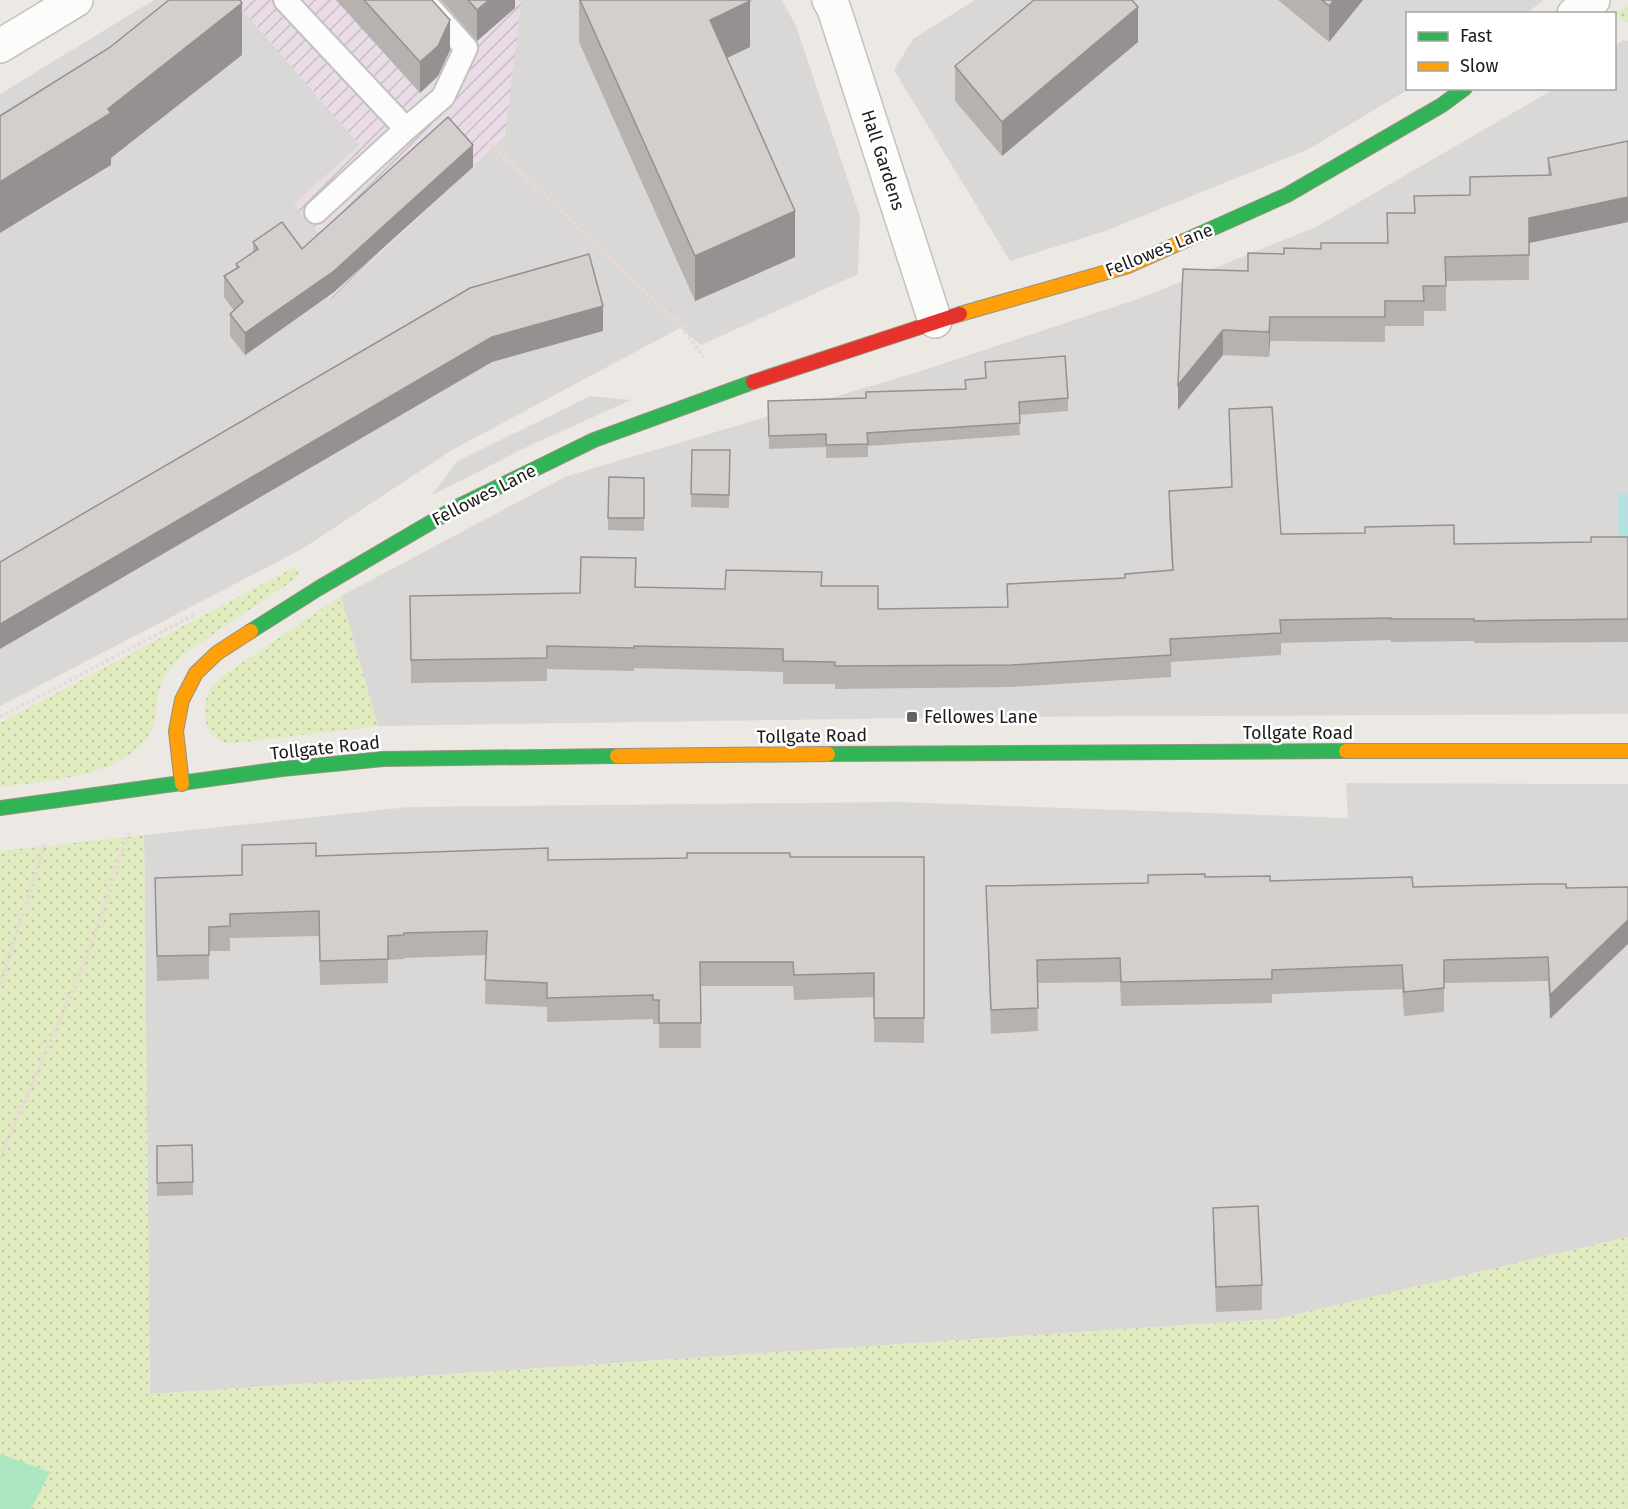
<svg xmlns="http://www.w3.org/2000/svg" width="1628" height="1509" viewBox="0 0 1628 1509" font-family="'Fira Sans',sans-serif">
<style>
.residential{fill:#dad8d6}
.industrial{fill:url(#industrial-furrows)}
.religious{fill:#d9d8d6}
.grass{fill:url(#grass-dots)}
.pitch{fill:#abe7c1}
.water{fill:#b4e2e2}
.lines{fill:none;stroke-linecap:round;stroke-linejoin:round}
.lane-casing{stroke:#c4c2c0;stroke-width:26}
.street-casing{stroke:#c4c2c0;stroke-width:36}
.fast-casing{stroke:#96927c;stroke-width:16}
.slow-casing{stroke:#96927c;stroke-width:16}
.jam-casing{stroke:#96927c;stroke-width:16}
.path{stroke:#ebd7d9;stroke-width:4;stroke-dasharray:3 3;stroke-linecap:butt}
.lane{stroke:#fcfcfb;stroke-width:22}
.street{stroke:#fcfcfb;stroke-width:33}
.fast{stroke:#30b455;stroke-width:14}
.slow{stroke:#ff9f0a;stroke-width:14}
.jam{stroke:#e5322d;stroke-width:14}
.wall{fill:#b6b2b0}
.shaded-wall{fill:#949190}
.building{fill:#d4cfcd;stroke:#949190;stroke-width:1.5}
.poi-dot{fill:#656362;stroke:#fff;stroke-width:2}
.labels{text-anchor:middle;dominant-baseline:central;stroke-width:5;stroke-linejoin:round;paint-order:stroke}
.street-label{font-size:18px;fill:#1c1c1c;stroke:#fff}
.poi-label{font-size:18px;fill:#1c1c1c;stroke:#fff;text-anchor:start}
</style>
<defs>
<pattern id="industrial-furrows" width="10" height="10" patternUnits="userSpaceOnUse" patternTransform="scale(1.5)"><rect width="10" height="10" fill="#eadce7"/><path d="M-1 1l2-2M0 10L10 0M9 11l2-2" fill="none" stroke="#c8bcc6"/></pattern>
<pattern id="grass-dots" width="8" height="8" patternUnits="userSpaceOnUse" patternTransform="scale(1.5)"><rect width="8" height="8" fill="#e0ebbf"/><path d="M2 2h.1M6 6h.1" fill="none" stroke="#c0c9a4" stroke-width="1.8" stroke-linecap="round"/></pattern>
</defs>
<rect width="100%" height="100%" fill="#ece8e4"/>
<path class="residential" d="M154,0H234L360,145L295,204L521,4L518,0H782L796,26L860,216L858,274L701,345L680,328L452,450L302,549L0,706V94Z
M975,0H1544L1527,13L1408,14V88L1409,89L1309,149L1105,231L1010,261L894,70L913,39Z
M1623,40L1628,41V714L980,717L378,726L341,596L567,476L918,372L1138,299L1316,227L1554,89L1614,88L1615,46Z
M1346,783L1628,784V1237L1277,1319L150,1394L144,835L409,807L897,802L1348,818Z"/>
<path class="industrial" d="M234,0H518L521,4L505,136L331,300L302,268L328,245L294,204L360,145Z"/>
<path class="religious" d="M787,67L836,176L789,197L740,88Z
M590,396L631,400L533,444L432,495L456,462Z"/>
<path class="grass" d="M1628,4V22L1615,17V15Z
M295,567L300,576L182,655C172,666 161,679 158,694C155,705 157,720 151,731C126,777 47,781 0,787V723Z
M341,596L378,726L234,743C230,742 224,743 220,741C202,732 202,705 210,690C214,683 221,678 227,673Z
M144,835L150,1394L1277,1319L1628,1237V1509H0V851Z"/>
<path class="pitch" d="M0,1454L50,1472L31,1509H0Z"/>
<path class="water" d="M1617,494H1628V544H1619Z"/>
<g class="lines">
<g class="lane-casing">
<path id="lane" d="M285,0L406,129L443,97L466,48L423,0
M316,212L406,129"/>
</g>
<g class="street-casing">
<path id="street" d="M829,0L834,9L935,321
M1574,14L1593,0
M0,46L76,0"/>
</g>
<g class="fast-casing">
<path id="fast" d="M1184,241L1287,195L1442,105L1465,88
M251,631L319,588L457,507L594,440L753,382
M828,754L1346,751
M0,808L282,769L383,759L617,756"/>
</g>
<g class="slow-casing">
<path id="slow" d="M960,314L1128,266L1184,241
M1346,751H1628
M617,756L828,754
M182,784L176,731L182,700L196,673L217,653L251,631"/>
</g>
<g class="jam-casing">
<path id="jam" d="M753,382L960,314"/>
</g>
<path class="path" d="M469,123L682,327L703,357
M0,717L196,614
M0,984L45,844
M0,1158L90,950L128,833"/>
<use href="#lane" class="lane"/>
<use href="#street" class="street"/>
<use href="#fast" class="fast"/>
<use href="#slow" class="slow"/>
<use href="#jam" class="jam"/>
</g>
<path class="wall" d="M336,0H432L450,50L438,76L420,93Z
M441,0H515V8L477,41Z
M579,0H750V47L727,58L795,257L695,301L579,42Z
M1278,0H1363L1329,42Z
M1138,42L1002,156L955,101V66Z
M1628,141V222L1529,243V280L1446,281V311H1424V326H1385V342L1270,341L1269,357L1223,355L1178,410L1248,271L1284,254L1321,249L1387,243V213H1414V196L1470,195L1548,175V158Z
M473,167L334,292L245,355L230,336V314L234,311L224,297V276L236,269V264L253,252V242L302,249Z
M985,362L1068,398V411L1019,415L1020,435L868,446V457L826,458V447L769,449L768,414L866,398L965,389V380L985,378Z
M1229,409L1281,534L1454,544L1591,542L1628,537V642L1474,643V641L1391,642V640L1281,643V655L1171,662V677L1012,687L835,689V684H783V672L634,668V671L547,669V681L411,683L410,596L580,593L822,586L878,609L1007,607V584L1125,578L1172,570L1169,513V491L1231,487Z
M692,450H730L729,508L691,507Z
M644,478V531L608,530V518Z
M242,845L316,856L548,860L924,857V1043L874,1042V997L794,1000L793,986H701V1048H659V1024H653V1019L547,1022V1007L485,1004L486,955L404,958V959L388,960V983L320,985L319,936L230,938V951H209V979L157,981L155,878L242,875Z
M1205,877L1413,887L1566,884L1550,1019L1548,981L1444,983V1012L1404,1016L1402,989L1272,994V1003L1121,1006L1120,982L1037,983L1038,1031L991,1034L986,886L1148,883Z
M192,1145L193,1195L157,1196V1146Z
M1213,1208L1262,1285V1310L1216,1312L1213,1233Z"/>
<path class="shaded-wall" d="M489,0H515V8L477,41V10Z
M1334,0H1363L1329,42V6Z
M750,1V47L710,66V20Z
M242,3V55L111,158V165L0,233V182L108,109Z
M1138,7V42L1002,156V122Z
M450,20V50L438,76L420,93V62Z
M473,145V167L334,292L245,355V333Z
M1628,197V222L1529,243V218Z
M795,211V257L695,301V256Z
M603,306V331L492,362L0,649V624L492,337Z
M1270,317V341L1269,357V332Z
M1223,330V355L1178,410V385Z
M1628,920V944L1550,1019V995Z"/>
<path class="building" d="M169,0H240L242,3L108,109L111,113L0,182V116L109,48Z
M364,0H432L450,20L438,46L420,62Z
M468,0H489L477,10Z
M580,0H750V1L710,20L795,211L695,256Z
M1034,0H1132L1138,7L1002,122L955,66Z
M1322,0H1334L1329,6Z
M448,117L473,145L334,271L245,333L230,314L243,302L224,276L239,267L236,264L258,249L253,242L282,222L302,249Z
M1628,141V197L1529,218V255L1445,257L1446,286H1423L1424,301H1385V317H1270L1269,332L1223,330L1178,385L1183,269L1248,271V253L1284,254V248L1321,249V243H1388L1387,213H1415L1414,196L1470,195V177L1551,175L1548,158Z
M589,254L603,306L492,337L0,624V562L470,288Z
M1065,356L1068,398L1019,402L1020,423L867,433L868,444L826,445V434L769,436L768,401L866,398V392L966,389L965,380L986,378L985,362Z
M1272,407L1281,534L1365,533V527L1454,525V544L1591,542V537H1628V619L1474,621V619H1391V618L1280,620L1281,633L1170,639L1171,655L1012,665L835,666V662L783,661V649L634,646V648L547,646V658L411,660L410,596L580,593L581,557L636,558L635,587L725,589L726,570L822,572L821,586H878V609L1008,607L1007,584L1125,578V574L1173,570L1169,491L1232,487L1229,409Z
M692,450H730L729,495L691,494Z
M609,477L644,478V518H608Z
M316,843V856L548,848V860L687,858V853H790V857H924V1018H874V973L794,975L793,962H700L701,1023H659V1000H653V995L547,998V983L485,980L487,931L404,933V935L388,936V959L320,961L319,911L230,914V926L209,927V955L157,956L155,878L242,875V845Z
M1205,874V877L1270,876V881L1412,877L1413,887L1539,884H1566V888L1628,887V920L1550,995L1548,957L1444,960V988L1404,992L1402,965L1272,970V979L1121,982L1120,958L1037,960L1038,1008L991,1010L986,886L1148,883V875Z
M192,1145L193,1182L157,1183V1146Z
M1258,1206L1262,1285L1216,1287L1213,1208Z"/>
<rect class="poi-dot" x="906" y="711" width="12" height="12" rx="3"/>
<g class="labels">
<g class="street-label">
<text transform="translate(883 160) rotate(72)">Hall Gardens</text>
<text transform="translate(1159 250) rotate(-22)">Fellowes Lane</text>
<text transform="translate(484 495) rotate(-27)">Fellowes Lane</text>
<text x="1298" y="733">Tollgate Road</text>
<text transform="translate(812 736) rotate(-1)">Tollgate Road</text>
<text transform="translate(325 748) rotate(-6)">Tollgate Road</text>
</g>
<g class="poi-label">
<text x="924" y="717">Fellowes Lane</text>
</g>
</g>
<rect x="1406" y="12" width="210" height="78" fill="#ffffff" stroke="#a4a4a4" stroke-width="1.5"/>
<rect x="1418" y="32" width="30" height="9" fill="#30b455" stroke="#a4a4a4" stroke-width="1.5"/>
<text x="1460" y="42" font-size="18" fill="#1c1c1c">Fast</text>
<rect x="1418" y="62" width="30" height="9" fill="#ff9f0a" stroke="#a4a4a4" stroke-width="1.5"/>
<text x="1460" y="72" font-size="18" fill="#1c1c1c">Slow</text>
</svg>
